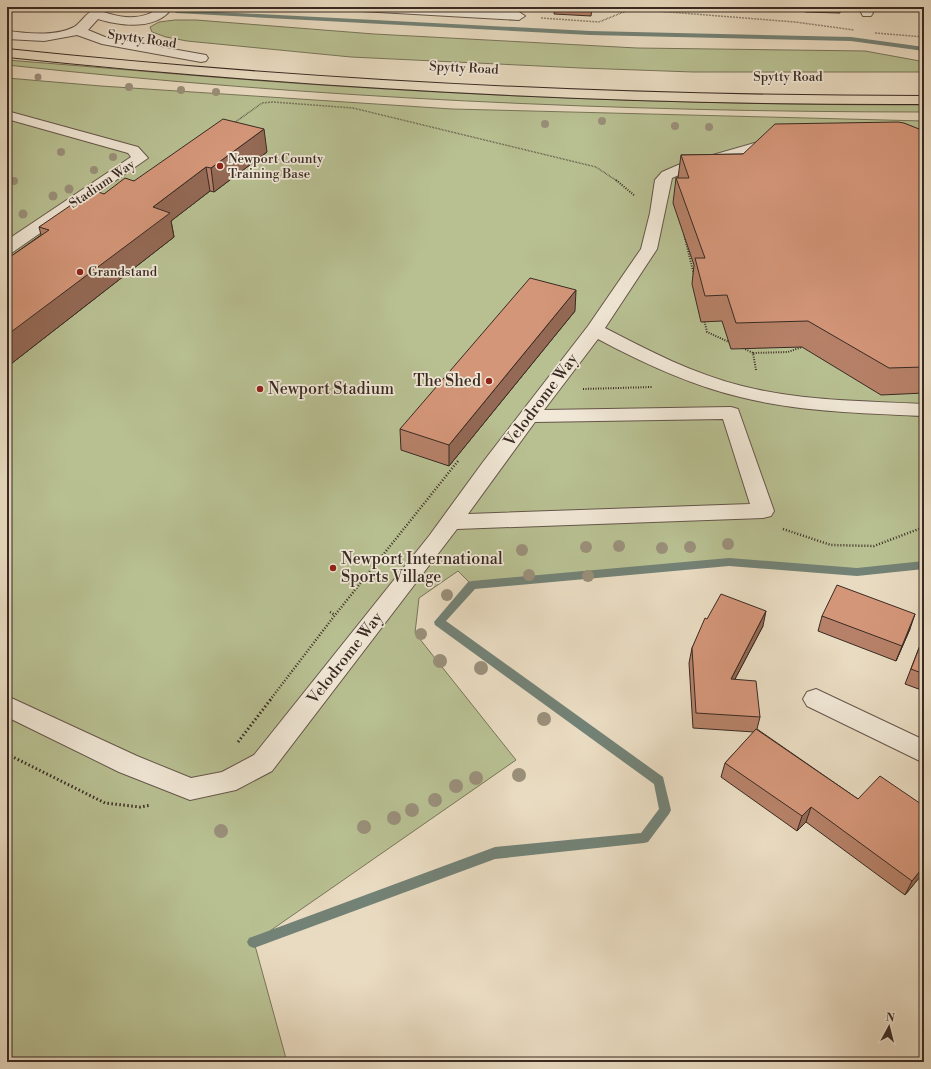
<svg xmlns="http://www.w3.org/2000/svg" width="931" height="1069" viewBox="0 0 931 1069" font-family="'Libre Bodoni',serif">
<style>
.green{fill:#b8c092;stroke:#78755a}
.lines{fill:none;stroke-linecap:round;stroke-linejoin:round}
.stream{fill:#738276;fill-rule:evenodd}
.minor-casing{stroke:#65564a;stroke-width:2}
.major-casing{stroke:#392a23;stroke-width:2}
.path-far3{stroke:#392a23;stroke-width:1.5;stroke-dasharray:0.5 1;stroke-linecap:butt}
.path-far2{stroke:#392a23;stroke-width:2;stroke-dasharray:1 1.5;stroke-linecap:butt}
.path-far1{stroke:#392a23;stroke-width:2.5;stroke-dasharray:1 2;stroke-linecap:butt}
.path{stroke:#392a23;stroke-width:3;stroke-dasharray:1.5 2.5;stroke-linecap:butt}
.minor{fill:#f1e8d7;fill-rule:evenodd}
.major{fill:#e9dbc1;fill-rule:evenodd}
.tree{fill:#9a8f7a}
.wall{fill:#b68168;stroke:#392a23}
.shaded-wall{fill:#946955;stroke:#392a23}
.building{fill:#d49679;stroke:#392a23}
.poi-dot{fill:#8f2418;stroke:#f1e8d7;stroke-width:1.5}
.labels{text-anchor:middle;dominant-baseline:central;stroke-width:3.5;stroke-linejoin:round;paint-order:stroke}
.far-street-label{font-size:13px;fill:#392a23;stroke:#f1e8d7}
.far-poi-label{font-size:13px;fill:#392a23;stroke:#f1e8d7;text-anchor:start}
.poi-label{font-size:16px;fill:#392a23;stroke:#f1e8d7;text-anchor:start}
.street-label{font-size:16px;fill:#392a23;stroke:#f1e8d7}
</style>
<rect width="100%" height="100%" fill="#e9dbc1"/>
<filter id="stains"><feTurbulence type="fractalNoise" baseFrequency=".005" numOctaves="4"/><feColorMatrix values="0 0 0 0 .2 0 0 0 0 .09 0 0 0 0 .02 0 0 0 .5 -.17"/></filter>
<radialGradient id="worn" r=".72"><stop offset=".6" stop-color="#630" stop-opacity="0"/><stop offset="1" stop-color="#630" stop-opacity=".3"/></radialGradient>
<path class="green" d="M175,20H196L374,34L637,48L865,51L920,61L924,62V72H693L581,68L351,57L187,41L166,37L152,32L150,27L159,22Z
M7,60C122,69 237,80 352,87C542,99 733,105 924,105V112C618,112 311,98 7,65Z
M7,78L101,86L452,109L924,121V565L857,572L729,562L472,585L458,571L419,598L415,633L516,760L254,942L287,1062H7Z"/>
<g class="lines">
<path class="stream" d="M123,7H136L146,10L143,12Z
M178,10L590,31L851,37L924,47V51L851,41L590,35L176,13L175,12Z
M729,558L857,568L924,561V569L857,576L729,566L475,589L446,621L663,777L671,810L669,814L648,842L644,843L495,859L254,948L249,946L247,942L249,938L495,847L641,833L659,809L654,784L435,625L434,622L468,582L472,581Z"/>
<g class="minor-casing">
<path id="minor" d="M160,7H173C157,31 121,26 98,19L88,30L105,37L206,55L208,58L206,61L201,62L102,44L77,35L44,41L7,39V31C28,33 54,37 74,27C81,23 87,11 95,10C100,10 106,13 110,14C127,19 146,19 160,7Z
M355,7H426L519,12L525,16L519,20L361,11Z
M858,7H870L873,13L871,16H863Z
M7,111L138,147L148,158L13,252L7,253V240L131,157L128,153L7,119Z
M779,136L784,137L786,140L784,143L688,171L672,178L657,249L605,328C649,351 694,374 742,386C801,401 864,401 924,404V416C863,413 800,412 740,397C690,385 643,363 598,339L544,410L731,407L738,409L774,511L771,516L763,518L457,529L272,771L236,790L190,800L119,772L7,717V696L137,756L191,778L222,772L254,755L429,536L483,462L588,326L641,249L650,213L655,180L662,172L678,165ZM723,419L750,504L468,514L535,422Z
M816,689L924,740V763L807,706L803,699L807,692Z"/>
</g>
<g class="major-casing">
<path id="major" d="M7,49C312,81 617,96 924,96V104C616,105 313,89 7,57Z"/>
</g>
<path class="path-far3" d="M541,18L599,22L631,9L795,22L854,30
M875,33L924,37
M234,123L262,103L273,102L353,108L596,167L617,181"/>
<path class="path-far2" d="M616,180L635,196
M684,234L694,275
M704,319L707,332L731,343
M743,348L753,353
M756,370L753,353L788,352L802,347
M583,389L652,387"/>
<path class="path-far1" d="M783,529L831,545L874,546L924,527
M330,612L335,615
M270,700L335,615L458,461"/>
<path class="path" d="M238,742L271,699
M7,754L105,803L140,807L151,805"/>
<use href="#minor" class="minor"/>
<use href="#major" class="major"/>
</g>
<g class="tree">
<circle cx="38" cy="77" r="3.5"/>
<circle cx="129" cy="87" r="4"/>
<circle cx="181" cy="90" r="4"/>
<circle cx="216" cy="92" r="4"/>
<circle cx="602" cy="121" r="4"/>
<circle cx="545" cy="124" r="4"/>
<circle cx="675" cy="126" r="4"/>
<circle cx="709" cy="127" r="4"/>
<circle cx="61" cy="152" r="4"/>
<circle cx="113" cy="157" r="4"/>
<circle cx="94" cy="170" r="4"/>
<circle cx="14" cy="181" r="4"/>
<circle cx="69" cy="189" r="4.5"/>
<circle cx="53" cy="196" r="4.5"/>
<circle cx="23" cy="214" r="4.5"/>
<circle cx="728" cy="544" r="6"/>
<circle cx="619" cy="546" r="6"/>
<circle cx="586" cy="547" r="6"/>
<circle cx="690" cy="547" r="6"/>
<circle cx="662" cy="548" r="6"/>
<circle cx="522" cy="550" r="6"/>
<circle cx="529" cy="575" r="6"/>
<circle cx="588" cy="576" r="6"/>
<circle cx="447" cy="595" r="6"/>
<circle cx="421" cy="634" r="6"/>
<circle cx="440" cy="661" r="7"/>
<circle cx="481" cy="668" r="7"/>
<circle cx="544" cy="719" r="7"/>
<circle cx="519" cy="775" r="7"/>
<circle cx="476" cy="778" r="7"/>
<circle cx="456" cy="786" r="7"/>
<circle cx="435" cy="800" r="7"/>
<circle cx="412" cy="810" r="7"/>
<circle cx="394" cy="818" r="7"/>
<circle cx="364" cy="827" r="7"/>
<circle cx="221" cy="831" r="7"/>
</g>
<path class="wall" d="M555,7H592L591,16L554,14Z
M803,7H841L840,13L805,12Z
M902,7H924V9L903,8Z
M924,131V393L881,395L802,347L731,349L722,321L701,322L692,284L694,265L673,203L676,178H678L681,155L743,154Z
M267,152L214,192L210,191L171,221L174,237L7,367V259L41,235L39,227L104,194L134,181Z
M575,311L449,466L401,450L400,429Z
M822,616L910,629L896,661L818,631Z
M707,619L763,626L735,679L760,717L757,729L858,799L924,806V881L919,878L905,895L806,822L797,831L721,777L725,763L754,732L693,728L689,663L692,648Z
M924,635V691L905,684Z"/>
<path class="shaded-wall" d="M264,129L267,152L214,192L211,168Z
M206,167L210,191L171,221L174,237L7,367V335L153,207Z
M576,290L575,311L449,466V445Z
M766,611L763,626L727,694L731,679Z
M915,614L910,629L896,661L902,646Z
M811,807L806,822L797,831L802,816Z
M924,866V868L919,878L905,895L912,881Z"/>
<path class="building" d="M223,119L264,129L211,168L206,167L153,207L170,213L7,335V259L49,230L39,227L93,190L104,194L125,178L134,181Z
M898,122L904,123L924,131V367L889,368L808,321L736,323L727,295L705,296L695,258H705L676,178H689L681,155L743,154L775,124Z
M530,278L576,290L449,445L400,429Z
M837,585L915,614L902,646L822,616Z
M721,594L766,611L731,679L756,681L760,717L696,713L692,648L705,618L707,619Z
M924,635V674L911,669Z
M756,729L858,799L880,776L924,806V866L912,881L811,807L802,816L725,763Z"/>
<g class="poi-dot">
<circle cx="220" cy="166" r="4"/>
<circle cx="80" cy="272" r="4"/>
<circle cx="489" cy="381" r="4"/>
<circle cx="260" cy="389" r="4"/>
<circle cx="333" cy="568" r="4"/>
</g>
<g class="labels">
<g class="far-street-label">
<text transform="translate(142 39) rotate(8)">Spytty Road</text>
<text transform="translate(464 68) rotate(3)">Spytty Road</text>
<text x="788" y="77">Spytty Road</text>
<text transform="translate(102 184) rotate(-34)">Stadium Way</text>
</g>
<g class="far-poi-label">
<text x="228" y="159">Newport County<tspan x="228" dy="15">Training Base</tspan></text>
<text x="88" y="272">Grandstand</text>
</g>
<g class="poi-label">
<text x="481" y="381" text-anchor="end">The Shed</text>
<text x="268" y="389">Newport Stadium</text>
<text x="341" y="559">Newport International<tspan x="341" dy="18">Sports Village</tspan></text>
</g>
<g class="street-label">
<text transform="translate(541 400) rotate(-53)">Velodrome Way</text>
<text transform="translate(345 658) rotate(-52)">Velodrome Way</text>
</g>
</g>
<rect width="931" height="1069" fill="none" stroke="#e9dbc1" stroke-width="24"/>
<rect x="8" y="8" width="915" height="1053" fill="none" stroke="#392a23" stroke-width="2"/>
<rect x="12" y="12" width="907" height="1045" fill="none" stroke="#392a23"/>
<g transform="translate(889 1027) rotate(7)" stroke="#f1e8d7" stroke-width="3" paint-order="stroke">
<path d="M0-3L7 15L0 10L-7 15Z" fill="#392a23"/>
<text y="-6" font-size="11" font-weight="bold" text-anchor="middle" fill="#392a23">N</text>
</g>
<rect width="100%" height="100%" filter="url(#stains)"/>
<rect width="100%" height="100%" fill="url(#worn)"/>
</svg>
